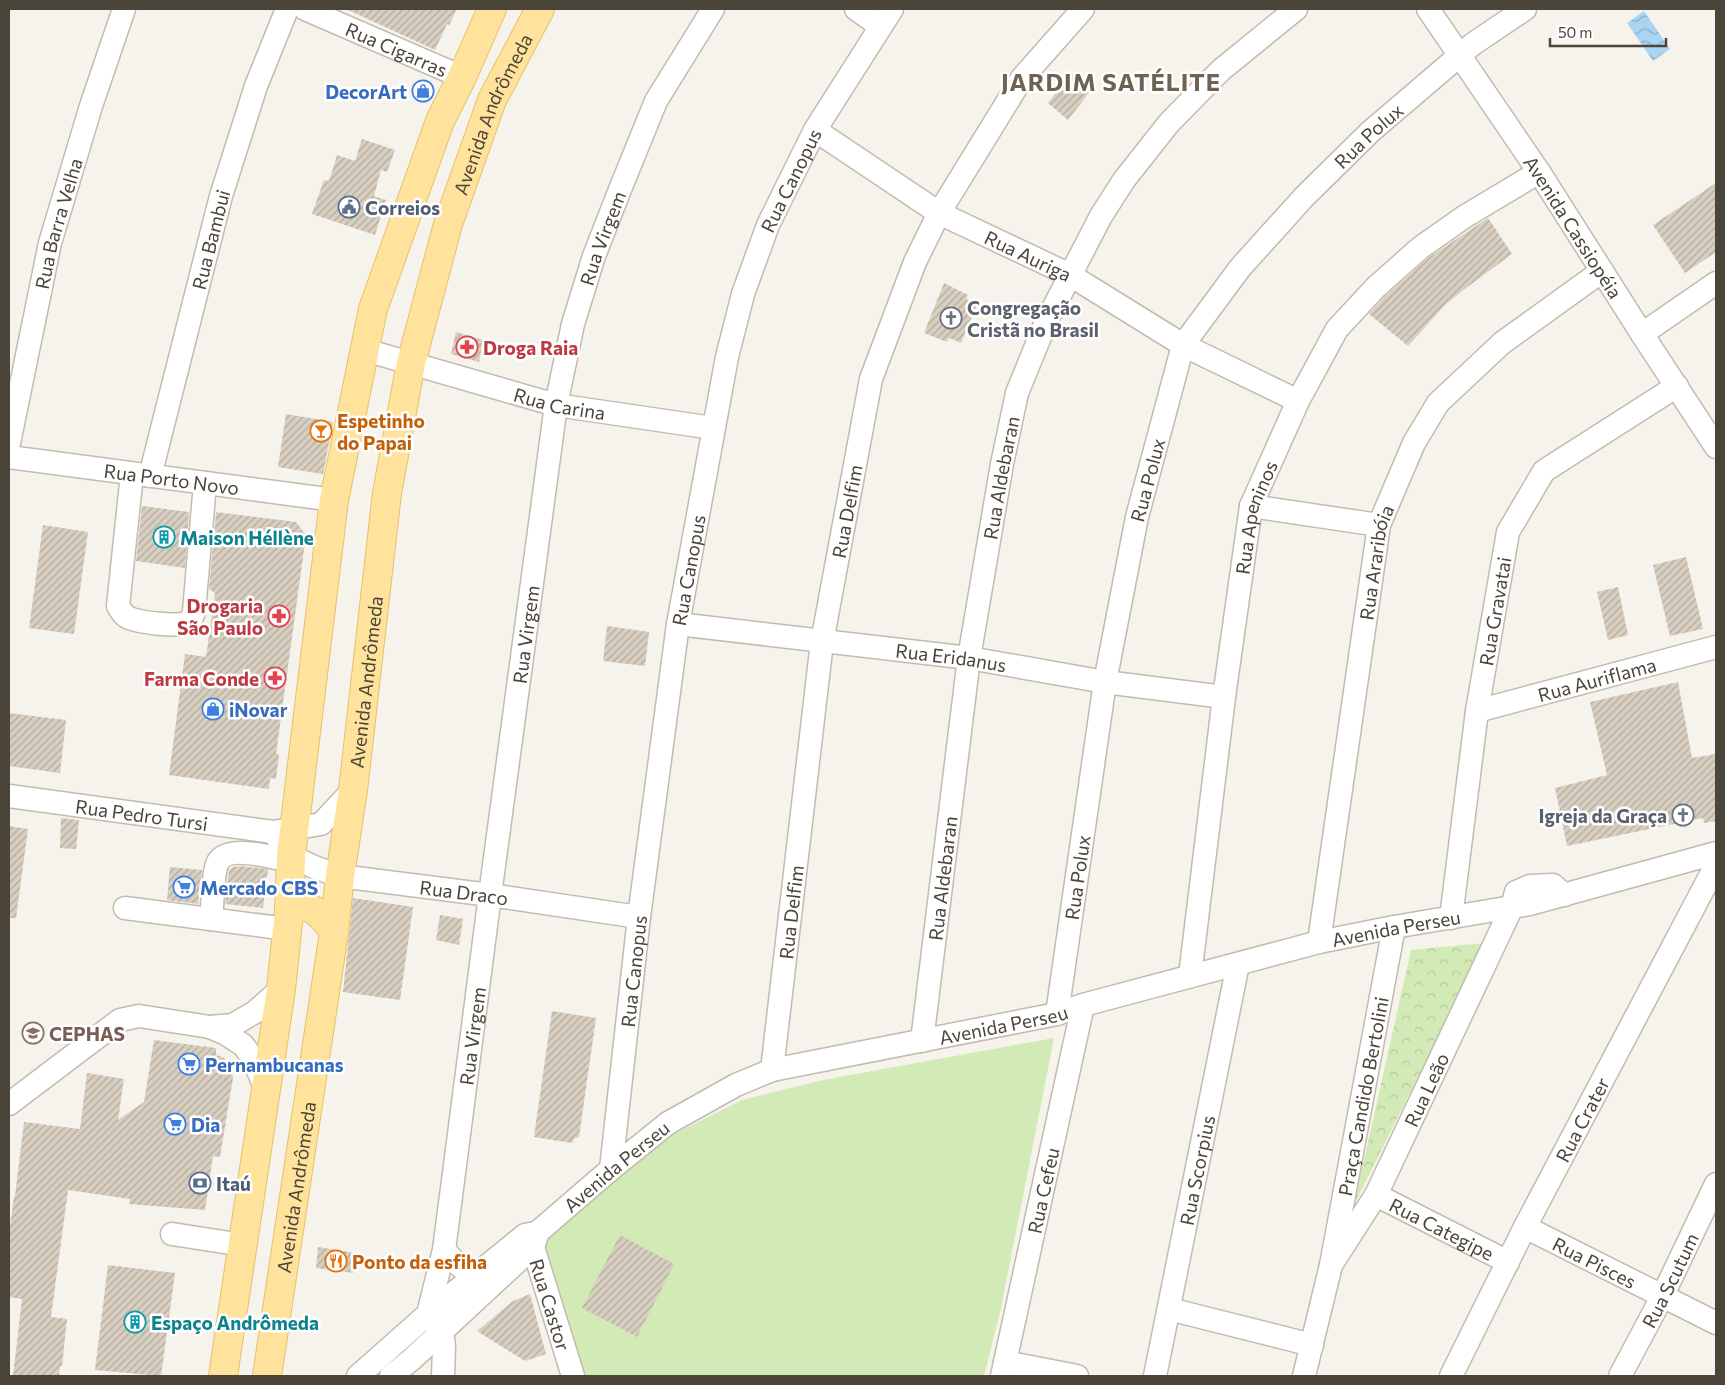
<svg xmlns="http://www.w3.org/2000/svg" width="1725" height="1385" viewBox="0 0 1725 1385" font-family="Commissioner,sans-serif">
<style>
.park{fill:url(#park-crowns)}
.garden{fill:#d2eab5}
.water{fill:url(#water-waves)}
.building{fill:url(#building-hatch)}
.lines{fill:none;stroke-linecap:round;stroke-linejoin:round}
.minor-casing{stroke:#c2bbae;stroke-width:25}
.major-casing{stroke:#e6c16a;stroke-width:30}
.minor{stroke:#fff;stroke-width:22}
.major{stroke:#ffe39c;stroke-width:28}
.labels{text-anchor:middle;dominant-baseline:central;stroke-width:5;stroke-linejoin:round;paint-order:stroke}
.street-label{font-size:19px;fill:#4b4439;stroke:#fff}
.shop-label{font-size:19px;font-weight:bold;fill:#366cbe;stroke:#fff;text-anchor:start}
.service-label{font-size:19px;font-weight:bold;fill:#4e5e75;stroke:#fff;text-anchor:start}
.worship-label{font-size:19px;font-weight:bold;fill:#5b616d;stroke:#fff;text-anchor:start}
.health-label{font-size:19px;font-weight:bold;fill:#be3a42;stroke:#fff;text-anchor:end}
.food-label{font-size:19px;font-weight:bold;fill:#c56008;stroke:#fff;text-anchor:start}
.culture-label{font-size:19px;font-weight:bold;fill:#0d838f;stroke:#fff;text-anchor:start}
.education-label{font-size:19px;font-weight:bold;fill:#785e54;stroke:#fff;text-anchor:start}
.district-label{font-size:24px;font-weight:bold;letter-spacing:1px;fill:#6e6250;stroke:#fff}
</style>
<defs>
<pattern id="park-crowns" width="20" height="18" patternUnits="userSpaceOnUse" patternTransform="scale(1.25)"><rect width="20" height="18" fill="#d2eab5"/><path d="M2 6a3 3 0 1 1 6 0M12 15a3 3 0 1 1 6 0" fill="none" stroke="#b6ca9c"/></pattern>
<pattern id="water-waves" width="16" height="10" patternUnits="userSpaceOnUse" patternTransform="scale(1.25)"><rect width="16" height="10" fill="#a9d4f2"/><path d="M0 5q4-4 8 0t8 0" fill="none" stroke="#8caec5"/></pattern>
<pattern id="building-hatch" width="6" height="6" patternUnits="userSpaceOnUse" patternTransform="scale(1.25)"><rect width="6" height="6" fill="#d8cfc1"/><path d="M-1 1l2-2M0 6l6-6M5 7l2-2" fill="none" stroke="#b1aa9e"/></pattern>
</defs>
<rect width="100%" height="100%" fill="#f6f3ec"/>
<path class="park" d="M1485,943L1354,1205L1411,950Z"/>
<path class="garden" d="M1054,1038L1001,1308L984,1376H584L542,1236L674,1134L742,1100L823,1080Z"/>
<path class="water" d="M1644,11L1670,49L1653,61L1627,23Z"/>
<path class="building" d="M346,9H457L449,25L447,24L435,50Z
M1071,74L1091,90L1068,120L1048,103Z
M362,139L395,150L387,172L381,170L374,196L386,200L375,235L312,214L324,180L329,181L337,155L355,161Z
M1716,183V252L1685,273L1653,225Z
M1488,218L1512,254L1466,288L1445,305L1408,346L1369,314L1385,296L1428,258Z
M944,283L968,295L966,299L977,304L961,343L949,338L947,342L924,333Z
M456,332L483,340L479,362L451,354Z
M286,414L333,422L323,474L278,467Z
M142,506L189,512L185,568L136,561Z
M216,512L296,522L306,535L276,754H279L276,779L270,778L269,789L169,775L185,654L206,657L215,593L209,589Z
M43,525L88,532L74,634L29,628Z
M1686,557L1703,629L1670,636L1653,565Z
M1618,587L1628,635L1608,640L1597,592Z
M607,626L649,632L645,666L603,661Z
M1678,682L1692,758L1716,754V821L1704,823L1703,818L1567,846L1555,788L1607,775L1590,702Z
M9,713L66,720L60,773L9,766Z
M61,818L79,820L76,849L60,848Z
M9,826L28,829L16,918H9Z
M240,866L268,869L263,908L225,904L229,870L233,867Z
M170,867L202,870L198,904L167,900Z
M353,898L413,907L400,1000L343,992Z
M440,915L463,919L459,945L436,940Z
M552,1011L596,1018L579,1137L575,1138L572,1143L534,1137Z
M154,1040L216,1048V1055L224,1058L232,1070L233,1078L220,1157L213,1156L205,1210L129,1204L130,1199L68,1190L51,1317L67,1319L62,1366H60L59,1376H13L22,1299L9,1297V1234L14,1196H15L24,1122L80,1129L87,1073L124,1079L118,1120L144,1102Z
M620,1235L674,1264L637,1337L582,1308Z
M318,1247L355,1253L353,1273L316,1268Z
M108,1265L175,1273L161,1376L95,1370Z
M530,1294L546,1354L525,1361L477,1331L513,1301Z"/>
<g class="lines">
<g class="minor-casing">
<g id="minor">
<path id="s1" d="M305,9L462,77"/>
<path d="M856,9L880,26"/>
<path id="s2" d="M1428,9L1539,172L1642,334L1716,447"/>
<path id="s3" d="M815,130L939,213L1070,275L1183,345L1298,401"/>
<path d="M1642,334L1716,283"/>
<path id="s4" d="M365,350L556,405L713,428"/>
<path id="s5" d="M9,443L50,243L91,106L124,9"/>
<path id="s6" d="M9,457L334,500"/>
<path d="M132,474L118,606C121,611 123,615 129,618C139,622 179,628 188,622C192,620 192,617 194,612L205,483"/>
<path id="s7" d="M150,476L221,196L256,86L287,9"/>
<path d="M1251,506L1379,525"/>
<path id="s8" d="M678,624L969,658L1105,682L1224,697"/>
<path id="s9" d="M1477,711L1716,647"/>
<path id="s10" d="M9,796L273,832L321,824L353,790"/>
<path id="s11" d="M273,832L291,856L314,867L340,876L490,895L639,917"/>
<path d="M125,908L287,929"/>
<path id="s12" d="M1451,918L1477,711L1508,532L1544,471L1677,386"/>
<path d="M211,919C213,904 212,878 217,864C225,843 274,858 291,861"/>
<path id="s13" d="M1319,942L1379,525L1414,443L1438,403L1502,343L1602,271"/>
<path id="s14" d="M1190,976L1224,697L1251,506L1298,401L1337,329L1376,287L1420,248L1464,217L1539,172"/>
<path id="s15" d="M1057,1014L1105,682L1137,517L1183,345L1240,268L1304,197L1370,132L1473,44L1525,9"/>
<path d="M210,1027L233,1025L255,1012L281,989"/>
<path id="s16" d="M922,1041L969,658L1002,464L1017,393L1046,322L1101,216L1124,180L1169,123L1221,70L1296,9"/>
<path id="s17" d="M772,1070L822,642L871,379L915,262L939,213L1022,78L1083,9"/>
<path d="M9,1104L120,1020L139,1016L210,1027L226,1034L243,1045L252,1057L266,1089"/>
<path id="s18" d="M611,1169L639,917L678,624L727,357L743,294L768,225L815,130L892,9"/>
<path id="s19" d="M1376,1195L1508,1262"/>
<path id="s20" d="M1525,1227L1716,1323"/>
<path d="M172,1234L243,1245"/>
<path id="s21" d="M526,1235L533,1247L573,1376"/>
<path id="s22" d="M1331,1265L1376,1195L1512,907L1516,892L1530,886L1553,885L1564,895"/>
<path id="s23" d="M473,1276L455,1262L444,1250L490,895L556,405L573,324L594,256L621,187L656,101L713,9"/>
<path d="M1169,1309L1312,1345"/>
<path d="M1005,1362L1077,1376"/>
<path d="M358,1376L428,1314L525,1235L535,1233"/>
<path id="s24" d="M391,1376L411,1360L533,1247L538,1232L611,1169L668,1123L736,1085L772,1070L1057,1014L1083,1005L1319,942L1394,927L1530,904L1716,853"/>
<path d="M443,1376L444,1346L442,1331L428,1314L444,1250"/>
<path id="s25" d="M1002,1376L1083,1005"/>
<path id="s26" d="M1155,1376L1238,964"/>
<path id="s27" d="M1304,1376L1331,1265L1394,927"/>
<path id="s28" d="M1451,1376L1525,1227L1716,865"/>
<path id="s29" d="M1620,1376L1663,1295L1716,1184"/>
</g>
</g>
<g class="major-casing">
<g id="major">
<path d="M289,912C310,898 323,917 334,932"/>
<path d="M223,1376L281,989L289,912L291,856L334,500L373,309L440,121L462,77L492,9"/>
<path id="s30" d="M267,1376L334,932L340,876L353,790L387,493L411,363L448,224L492,100L540,9"/>
</g>
</g>
<use href="#minor" class="minor"/>
<use href="#major" class="major"/>
</g>
<defs>
<g id="shop-ring" transform="scale(1.125)"><circle r="9.5" fill="#fff" stroke="#3f7fe0" stroke-width="1.5"/><path d="M-5-2.5h2.3a2.7 3.5 0 0 1 5.4 0H5L5.5 6h-11ZM-1.5-2.5h3a1.5 2.3 0 0 0-3 0Z" fill="#3f7fe0"/></g>
<g id="civic-ring" transform="scale(1.125)"><circle r="9.5" fill="#fff" stroke="#5c6f8a" stroke-width="1.5"/><path d="M-.6-6.5H3V-4.5H.6V-3L4-1V1h2V6H-6V1h2V-1L-.6-3ZM-1.2 2.5V6h2.4V2.5Z" fill="#5c6f8a"/></g>
<g id="church-ring" transform="scale(1.125)"><circle r="9.5" fill="#fff" stroke="#6b7280" stroke-width="1.5"/><path d="M-1.2-6h2.4v3.5h3.3v2.4h-3.3V6h-2.4V-.1h-3.3v-2.4h3.3Z" fill="#6b7280"/></g>
<g id="pharmacy-ring" transform="scale(1.125)"><circle r="9.5" fill="#fff" stroke="#e0444e" stroke-width="1.5"/><path d="M-2-6h4v4h4v4h-4v4h-4v-4h-4v-4h4Z" fill="#e0444e"/></g>
<g id="bar-ring" transform="scale(1.125)"><circle r="9.5" fill="#fff" stroke="#e8710a" stroke-width="1.5"/><path d="M-6-5H6L.8 .8V4.5H3.5V6h-7V4.5H-.8V.8Z" fill="#e8710a"/></g>
<g id="building-ring" transform="scale(1.125)"><circle r="9.5" fill="#fff" stroke="#0f9aa8" stroke-width="1.5"/><path d="M-4-6H4V6H1V3H-1V6H-4ZM-2.5-4.3h1.7v1.8h-1.7ZM.8-4.3h1.7v1.8H.8ZM-2.5-1h1.7V.8h-1.7ZM.8-1h1.7V.8H.8Z" fill="#0f9aa8"/></g>
<g id="supermarket-ring" transform="scale(1.125)"><circle r="9.5" fill="#fff" stroke="#3f7fe0" stroke-width="1.5"/><path d="M-6-5.5h2.5l.6 2H6L4.5 2H-2.5L-4.4-4H-6ZM-1.5 3.2a1.3 1.3 0 1 0 .1 0ZM3 3.2a1.3 1.3 0 1 0 .1 0Z" fill="#3f7fe0"/></g>
<g id="school-ring" transform="scale(1.125)"><circle r="9.5" fill="#fff" stroke="#8d6e63" stroke-width="1.5"/><path d="M0-5L7-2L0 1L-7-2ZM-4 1L0 2.5L4 1V4Q0 6-4 4Z" fill="#8d6e63"/></g>
<g id="bank-ring" transform="scale(1.125)"><circle r="9.5" fill="#fff" stroke="#5c6f8a" stroke-width="1.5"/><path d="M-6-4H6V4H-6ZM0-2.3a2.3 2.3 0 1 0 0 4.6a2.3 2.3 0 1 0 0-4.6Z" fill="#5c6f8a"/></g>
<g id="restaurant-ring" transform="scale(1.125)"><circle r="9.5" fill="#fff" stroke="#e8710a" stroke-width="1.5"/><path d="M-5-6h1v4h1v-4h1v4h1v-4h1v5L-1.5 .5V6h-2V.5L-5-1ZM5-6V6H3V1.5H1.5Q1.5-4 5-6Z" fill="#e8710a"/></g>
</defs>
<g fill-rule="evenodd">
<use href="#shop-ring" x="423" y="91"/>
<use href="#civic-ring" x="349" y="207"/>
<use href="#church-ring" x="951" y="318"/>
<use href="#pharmacy-ring" x="467" y="347"/>
<use href="#bar-ring" x="321" y="431"/>
<use href="#building-ring" x="164" y="537"/>
<use href="#pharmacy-ring" x="279" y="616"/>
<use href="#pharmacy-ring" x="275" y="678"/>
<use href="#shop-ring" x="213" y="709"/>
<use href="#church-ring" x="1683" y="815"/>
<use href="#supermarket-ring" x="184" y="887"/>
<use href="#school-ring" x="33" y="1033"/>
<use href="#supermarket-ring" x="189" y="1064"/>
<use href="#supermarket-ring" x="175" y="1124"/>
<use href="#bank-ring" x="200" y="1183"/>
<use href="#restaurant-ring" x="336" y="1261"/>
<use href="#building-ring" x="135" y="1322"/>
</g>
<g class="labels">
<g class="street-label">
<text stroke="none"><textPath href="#s1" startOffset="100">Rua Cigarras</textPath></text>
<text stroke="none"><textPath href="#s30" startOffset="1286">Avenida Andrômeda</textPath></text>
<text stroke="none"><textPath href="#s15" startOffset="962">Rua Polux</textPath></text>
<text stroke="none"><textPath href="#s18" startOffset="1009">Rua Canopus</textPath></text>
<text stroke="none"><textPath href="#s5" startOffset="225">Rua Barra Velha</textPath></text>
<text stroke="none"><textPath href="#s2" startOffset="262">Avenida Cassiopéia</textPath></text>
<text stroke="none"><textPath href="#s23" startOffset="1065">Rua Virgem</textPath></text>
<text stroke="none"><textPath href="#s7" startOffset="244">Rua Bambui</textPath></text>
<text stroke="none"><textPath href="#s3" startOffset="248">Rua Auriga</textPath></text>
<text stroke="none"><textPath href="#s4" startOffset="202">Rua Carina</textPath></text>
<text stroke="none"><textPath href="#s16" startOffset="569">Rua Aldebaran</textPath></text>
<text stroke="none"><textPath href="#s6" startOffset="164">Rua Porto Novo</textPath></text>
<text stroke="none"><textPath href="#s15" startOffset="542">Rua Polux</textPath></text>
<text stroke="none"><textPath href="#s17" startOffset="564">Rua Delfim</textPath></text>
<text stroke="none"><textPath href="#s14" startOffset="464">Rua Apeninos</textPath></text>
<text stroke="none"><textPath href="#s13" startOffset="384">Rua Araribóia</textPath></text>
<text stroke="none"><textPath href="#s18" startOffset="604">Rua Canopus</textPath></text>
<text stroke="none"><textPath href="#s12" startOffset="310">Rua Gravatai</textPath></text>
<text stroke="none"><textPath href="#s23" startOffset="660">Rua Virgem</textPath></text>
<text stroke="none"><textPath href="#s8" startOffset="275">Rua Eridanus</textPath></text>
<text stroke="none"><textPath href="#s9" startOffset="124">Rua Auriflama</textPath></text>
<text stroke="none"><textPath href="#s30" startOffset="701">Avenida Andrômeda</textPath></text>
<text stroke="none"><textPath href="#s10" startOffset="134">Rua Pedro Tursi</textPath></text>
<text stroke="none"><textPath href="#s16" startOffset="164">Rua Aldebaran</textPath></text>
<text stroke="none"><textPath href="#s15" startOffset="138">Rua Polux</textPath></text>
<text stroke="none"><textPath href="#s11" startOffset="208">Rua Draco</textPath></text>
<text stroke="none"><textPath href="#s17" startOffset="159">Rua Delfim</textPath></text>
<text stroke="none"><textPath href="#s24" startOffset="1135">Avenida Perseu</textPath></text>
<text stroke="none"><textPath href="#s18" startOffset="199">Rua Canopus</textPath></text>
<text stroke="none"><textPath href="#s24" startOffset="730">Avenida Perseu</textPath></text>
<text stroke="none"><textPath href="#s23" startOffset="255">Rua Virgem</textPath></text>
<text stroke="none"><textPath href="#s22" startOffset="200">Rua Leão</textPath></text>
<text stroke="none"><textPath href="#s27" startOffset="286">Praça Candido Bertolini</textPath></text>
<text stroke="none"><textPath href="#s28" startOffset="288">Rua Crater</textPath></text>
<text stroke="none"><textPath href="#s24" startOffset="310">Avenida Perseu</textPath></text>
<text stroke="none"><textPath href="#s26" startOffset="210">Rua Scorpius</textPath></text>
<text stroke="none"><textPath href="#s30" startOffset="191">Avenida Andrômeda</textPath></text>
<text stroke="none"><textPath href="#s25" startOffset="190">Rua Cefeu</textPath></text>
<text stroke="none"><textPath href="#s19" startOffset="74">Rua Categipe</textPath></text>
<text stroke="none"><textPath href="#s20" startOffset="78">Rua Pisces</textPath></text>
<text stroke="none"><textPath href="#s29" startOffset="108">Rua Scutum</textPath></text>
<text stroke="none"><textPath href="#s21" startOffset="74">Rua Castor</textPath></text>
</g>
<g class="shop-label">
<text x="407" y="91" text-anchor="end">DecorArt</text>
<text x="229" y="709">iNovar</text>
<text x="200" y="887">Mercado CBS</text>
<text x="205" y="1064">Pernambucanas</text>
<text x="191" y="1124">Dia</text>
</g>
<g class="service-label">
<text x="365" y="207">Correios</text>
<text x="216" y="1183">Itaú</text>
</g>
<g class="worship-label">
<text x="967" y="307">Congregação<tspan x="967" dy="22">Cristã no Brasil</tspan></text>
<text x="1667" y="815" text-anchor="end">Igreja da Graça</text>
</g>
<g class="health-label">
<text x="483" y="347" text-anchor="start">Droga Raia</text>
<text x="263" y="605">Drogaria<tspan x="263" dy="22">São Paulo</tspan></text>
<text x="259" y="678">Farma Conde</text>
</g>
<g class="food-label">
<text x="337" y="420">Espetinho<tspan x="337" dy="22">do Papai</tspan></text>
<text x="352" y="1261">Ponto da esfiha</text>
</g>
<g class="culture-label">
<text x="180" y="537">Maison Héllène</text>
<text x="151" y="1322">Espaço Andrômeda</text>
</g>
<g class="education-label">
<text x="49" y="1033">CEPHAS</text>
</g>
<g class="district-label">
<text x="1111" y="81">JARDIM SATÉLITE</text>
</g>
</g>
<rect width="1725" height="1385" fill="none" stroke="#4b4439" stroke-width="20"/>
<path d="M1550 38v8h116v-8" fill="none" stroke="#4b4439" stroke-width="2.5"/>
<text x="1558" y="38" font-size="15" fill="#4b4439" stroke="#ffffff" stroke-width="4" paint-order="stroke">50 m</text>
</svg>
